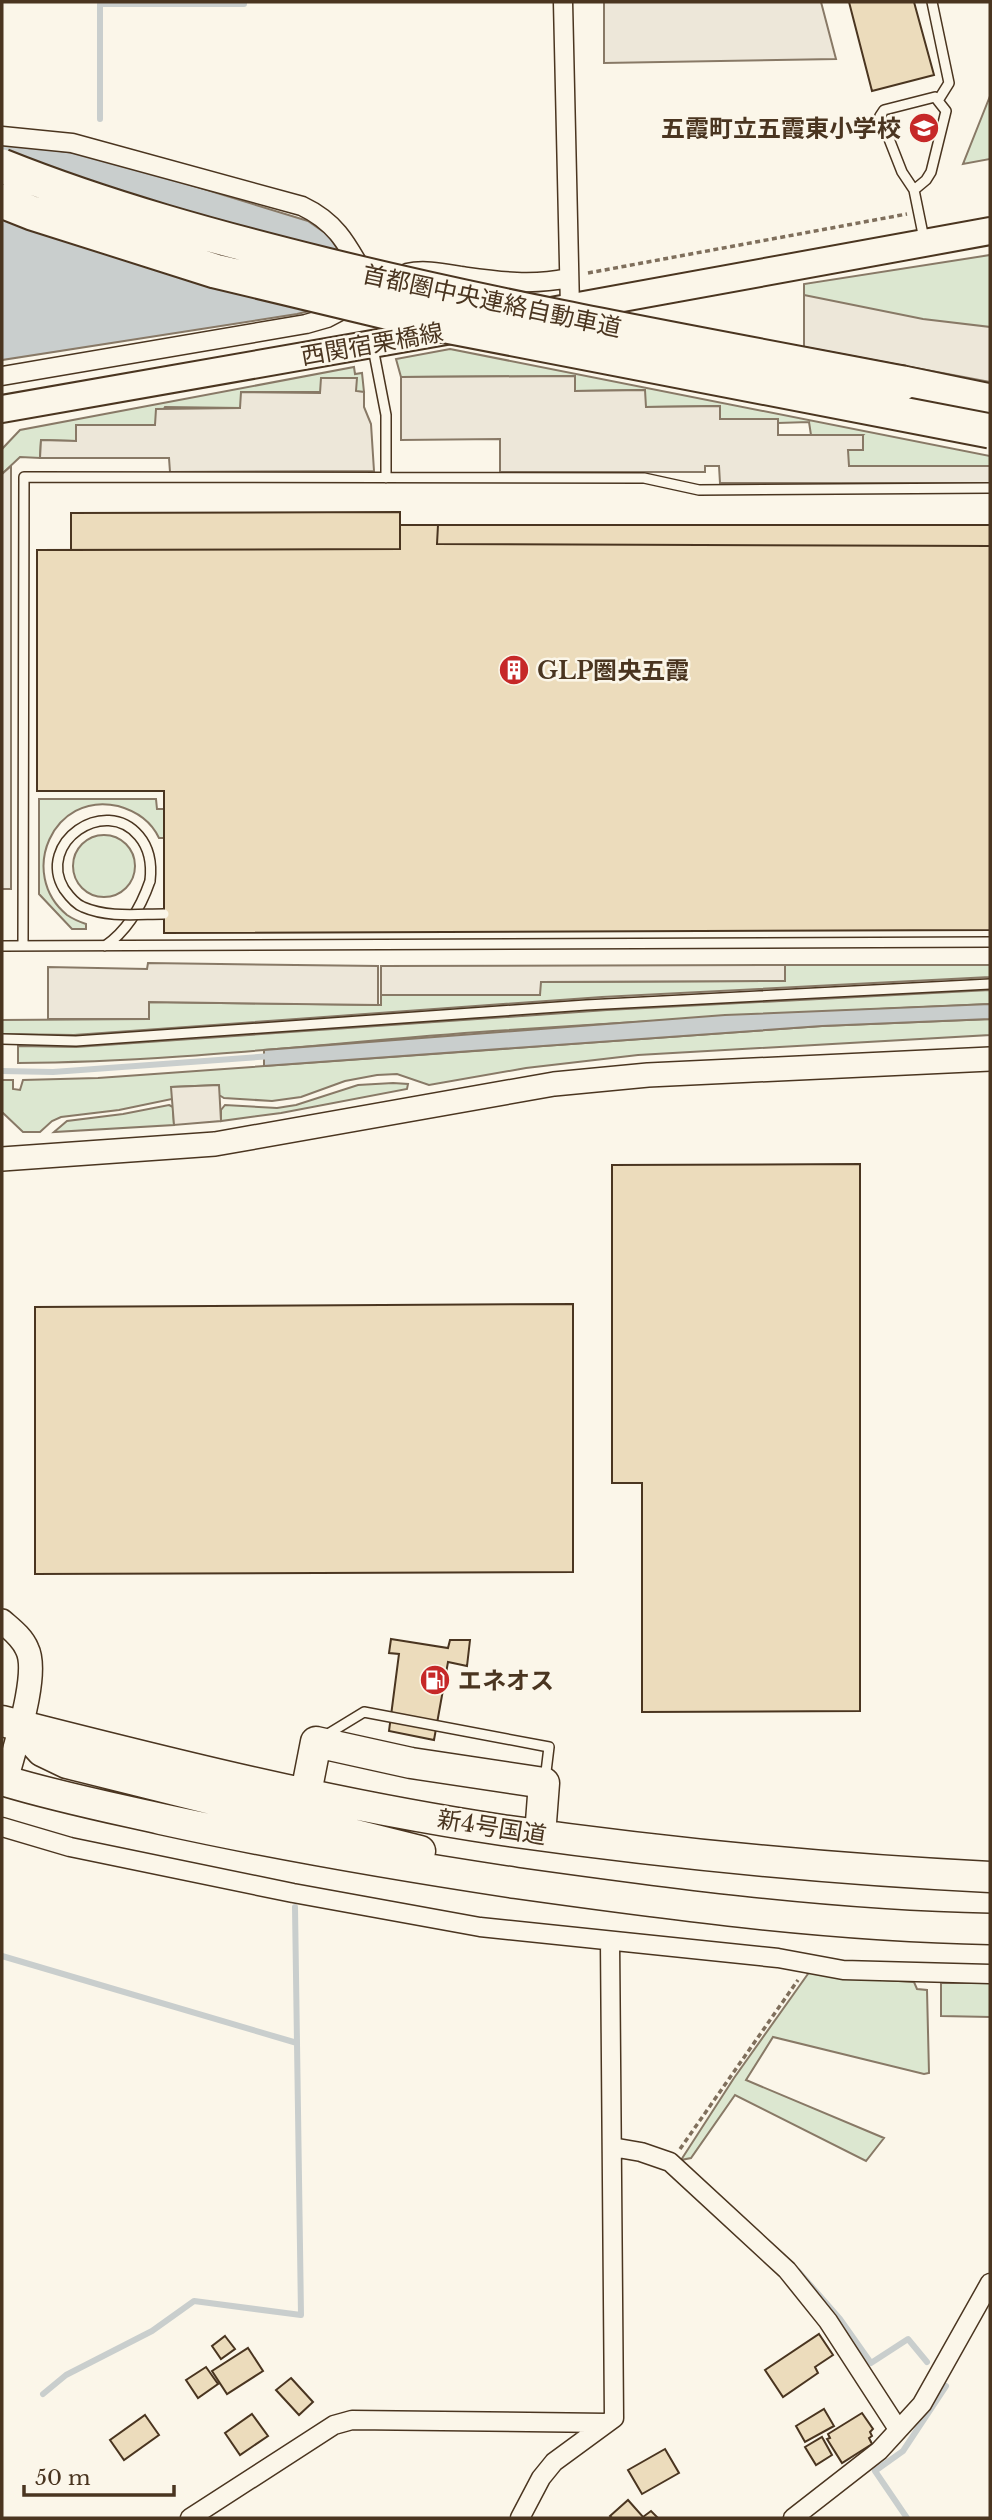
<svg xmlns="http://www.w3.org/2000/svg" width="992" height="2520" viewBox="0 0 992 2520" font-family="'Libre Baskerville','Noto Sans JP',serif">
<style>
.green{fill:#dce7d0;stroke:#887966;stroke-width:2}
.parking{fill:#ede7d9;stroke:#887966;stroke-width:2}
.water{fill:#c9cecd;stroke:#887966;stroke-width:2}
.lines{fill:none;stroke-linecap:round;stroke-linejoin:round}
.stream{stroke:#c9cecd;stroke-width:6}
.building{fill:#ecdcbc;stroke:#4a3520;stroke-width:2}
.service-casing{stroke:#4a3520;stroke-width:12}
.minor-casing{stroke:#4a3520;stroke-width:21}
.tertiary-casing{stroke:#4a3520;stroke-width:26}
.secondary-casing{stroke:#4a3520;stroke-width:30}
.trunk-casing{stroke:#4a3520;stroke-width:33}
.motorway-casing{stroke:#4a3520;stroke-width:37}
.path{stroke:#7f6f5c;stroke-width:3.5;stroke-dasharray:5 3.5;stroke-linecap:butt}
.service{stroke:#fbf6e9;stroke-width:9}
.minor{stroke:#fbf6e9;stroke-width:18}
.tertiary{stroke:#fbf6e9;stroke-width:23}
.secondary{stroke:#fbf6e9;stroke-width:26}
.trunk{stroke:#fbf6e9;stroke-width:30}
.motorway{stroke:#fbf6e9;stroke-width:33}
.service-bridge-casing{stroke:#4a3520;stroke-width:12;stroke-linecap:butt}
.motorway-bridge-casing{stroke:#4a3520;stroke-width:37;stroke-linecap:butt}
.service-bridge{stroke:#fbf6e9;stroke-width:9}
.motorway-bridge{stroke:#fbf6e9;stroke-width:33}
.labels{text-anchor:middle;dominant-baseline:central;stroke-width:5;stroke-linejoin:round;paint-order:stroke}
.poi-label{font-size:24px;font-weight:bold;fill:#4a3520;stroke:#fbf6e9;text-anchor:start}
.street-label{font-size:24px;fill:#4a3520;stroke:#fbf6e9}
</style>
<rect width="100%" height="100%" fill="#fbf6e9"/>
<path class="green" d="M990,96V159L963,164Z
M990,255V382L804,347V284Z
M450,349L990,456V466H848V450L863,435H811L809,422L778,423L777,419H720L719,406L645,407V390L575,391L574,376L401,377L396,359Z
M354,367L355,374L362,373L364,392H242L241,408L165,407L155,425H77L76,441L41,440L40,458L20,457L2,474V449L20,430Z
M39,799H156L157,809H164V838H159C151,821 136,811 118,806C53,791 17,874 67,915C73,919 80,922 86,924V929H72L39,894Z
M73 866a31 31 0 1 1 62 0a31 31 0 1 1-62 0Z
M785,965H990V977L602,997L74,1035L2,1034V1020L148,1019L149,1002L381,1005V995H540V982L785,981Z
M990,990V1004C824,1011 659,1020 493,1031C335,1042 177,1062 18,1063V1046L76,1047L607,1010Z
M990,1019V1035L638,1055L526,1068L429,1085L397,1074L377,1075L345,1081L301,1097L272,1101L224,1098L219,1095L218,1085L172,1087V1099L119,1110L61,1117L52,1121L40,1132H23L2,1112V1080H13V1089L20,1090L23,1080L98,1078L822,1026Z
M393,1083L408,1084L407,1089L281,1113L221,1121V1110L225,1105L277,1108L296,1105L358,1085Z
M169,1105L173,1107L174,1125L54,1132L67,1121L123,1114Z
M810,1971L852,1978L914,1982L917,1989L927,1990L929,2073L924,2074L773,2037L746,2080L884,2138L866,2161L735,2095L691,2158L681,2160L734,2078Z
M941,1983H990V2017L941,2016Z"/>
<path class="parking" d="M604,2H821L836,59L604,63Z
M804,295L923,319L990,327V382L804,347Z
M575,376V391L645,390L646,407L720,406V419H778V435H863V450H848L849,466H990V483H720L719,466H705V472H500V439L401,440V377Z
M321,378H357L356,391L364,392V407L371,424L374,471L170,472L169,458H40L41,440L76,441V425H155L156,409L240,408L241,392L320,393Z
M11,466V889H2V474Z
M148,963L378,966V1005L149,1002V1019H48V967L147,969Z
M785,965V981L541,982L540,995H381V966Z
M219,1085L221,1121L174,1125L171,1087Z"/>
<path class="water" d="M2,143L96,156L308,221L328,235L356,276L322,308L297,314L2,360Z
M990,1004V1019L822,1026L264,1066V1050L725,1015Z"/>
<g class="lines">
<path class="stream" d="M100,119V4H244V2
M2,1071L53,1072L272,1056
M2,1956L297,2043
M798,2271L840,2319L871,2363L908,2339L927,2362
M43,2394L66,2375L152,2331L194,2301L301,2315L295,1907
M907,2518L875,2471L903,2451L946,2386"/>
</g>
<path class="building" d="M849,2H914L934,75L872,91Z
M400,512V549L71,550V513Z
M400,525H438L437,544L990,546V930L164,933V791H37V550L400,549Z
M438,525H990V546L437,544Z
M860,1164V1711L642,1712V1483H612V1165Z
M573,1304V1572L35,1574V1307Z
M391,1639L448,1648L450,1640H470L467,1666L448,1662L434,1740L389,1731L399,1654L389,1653Z
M819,2334L833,2355L815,2367L818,2373L783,2397L765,2370Z
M225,2336L235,2349L221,2359L212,2346Z
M248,2348L263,2371L227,2394L212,2371Z
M206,2367L218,2384L198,2398L186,2380Z
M291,2378L313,2402L299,2415L276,2390Z
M824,2409L834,2426L805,2442L796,2426Z
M862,2413L873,2429L870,2432L872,2436L869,2438L872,2444L842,2463L827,2439L830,2438L828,2434Z
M252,2414L268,2436L240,2455L225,2433Z
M145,2415L159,2435L124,2460L110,2440Z
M822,2437L832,2455L816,2465L805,2447Z
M665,2449L679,2473L642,2494L628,2470Z
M628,2500L643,2517L651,2511L658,2518H612L610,2516Z"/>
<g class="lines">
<g class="service-casing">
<path id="service" d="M932,2L949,83L939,99
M914,190L926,180L931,172L946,111L935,97L884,110L880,116L902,172L914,190L924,239
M373,348L386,415V478
M2,946L990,942
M23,946L24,477L644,478L699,490L990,488
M105,946C127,931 141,907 150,881
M2,1039L76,1041L586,1005L990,984
M323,1737L364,1712L549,1747L545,1780"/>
</g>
<g class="minor-casing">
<path id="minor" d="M563,2L570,308
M2,136L72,143L302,206C336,222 347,244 365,276
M407,273C424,269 443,273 461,276C498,281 531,286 568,278
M2,376L306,324L327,318L350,306
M2,1827L70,1847L293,1893L480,1927L778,1958L843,1970L990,1974
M612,2147L641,2152L670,2162L787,2270L828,2321L898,2429
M190,2518L334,2425L352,2420L607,2423
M520,2518L541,2478L554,2462L614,2418L610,1941
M793,2518L879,2451L922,2404L990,2283"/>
</g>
<g class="tertiary-casing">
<path id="tertiary" d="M2,1159L215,1144L554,1084L648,1075L990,1059
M2,1621C11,1629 22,1637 27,1649C40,1674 13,1752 6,1781"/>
</g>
<g class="secondary-casing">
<path id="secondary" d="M551,311L990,231
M2,409L452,330"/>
</g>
<g class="trunk-casing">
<path id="trunk" d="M2,1721C167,1763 333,1805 502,1830C664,1853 827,1869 990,1877
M21,1728L42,1751L67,1763L420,1851
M2,1780C54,1796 108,1807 161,1819C279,1845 397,1865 516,1883C673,1905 831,1926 990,1929
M306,1793L316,1742L411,1763L544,1783L540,1835"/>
</g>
<g class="motorway-casing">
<path id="motorway" d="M903,383L990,401"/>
</g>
<path class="path" d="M588,273L907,214
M680,2149L798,1980"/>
<use href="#service" class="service"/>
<use href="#minor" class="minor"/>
<use href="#tertiary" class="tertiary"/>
<use href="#secondary" class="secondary"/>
<use href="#trunk" class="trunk"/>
<use href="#motorway" class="motorway"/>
<g class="service-bridge-casing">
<path id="service-bridge" d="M150,881C152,864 150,849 139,836C105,795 36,843 64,889C69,896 75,904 83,907C108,918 138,914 164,914"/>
</g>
<g class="motorway-bridge-casing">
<path id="motorway-bridge" d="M2,166C107,208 217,238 326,265C517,312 710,346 903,383
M2,201L32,213L215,271L436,324L990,431"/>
</g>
<use href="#service-bridge" class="service-bridge"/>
<use href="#motorway-bridge" class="motorway-bridge"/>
</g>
<defs>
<g id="school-disc" transform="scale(1.575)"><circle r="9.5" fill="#c62828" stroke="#fbf6e9"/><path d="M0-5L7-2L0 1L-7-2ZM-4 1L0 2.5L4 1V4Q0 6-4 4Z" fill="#fff"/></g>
<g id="building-disc" transform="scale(1.575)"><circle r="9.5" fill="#c62828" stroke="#fbf6e9"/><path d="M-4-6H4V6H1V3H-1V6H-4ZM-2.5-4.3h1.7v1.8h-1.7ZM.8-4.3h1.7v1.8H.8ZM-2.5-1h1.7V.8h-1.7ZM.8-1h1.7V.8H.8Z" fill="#fff"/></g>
<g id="fuel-disc" transform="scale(1.575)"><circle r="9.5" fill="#c62828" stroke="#fbf6e9"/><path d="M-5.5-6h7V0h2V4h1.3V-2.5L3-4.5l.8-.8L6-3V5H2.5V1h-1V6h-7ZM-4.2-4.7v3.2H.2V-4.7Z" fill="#fff"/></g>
</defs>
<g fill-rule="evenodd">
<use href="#school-disc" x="924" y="128"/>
<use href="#building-disc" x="514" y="670"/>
<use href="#fuel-disc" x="435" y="1680"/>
</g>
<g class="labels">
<g class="poi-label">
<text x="901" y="128" text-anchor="end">五霞町立五霞東小学校</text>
<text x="537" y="670">GLP圏央五霞</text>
<text x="458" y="1680">エネオス</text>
</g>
<g class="street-label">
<text transform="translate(492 301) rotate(12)">首都圏中央連絡自動車道</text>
<text transform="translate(372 344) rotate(-10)">西関宿栗橋線</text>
<text transform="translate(492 1827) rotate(9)">新4号国道</text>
</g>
</g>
<rect width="992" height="2520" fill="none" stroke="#4a3520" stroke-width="7"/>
<path d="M24 2485v10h150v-10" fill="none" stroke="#4a3520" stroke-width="3.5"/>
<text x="35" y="2485" font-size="21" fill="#4a3520" stroke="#fbf6e9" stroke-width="5" paint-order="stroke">50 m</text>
</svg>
